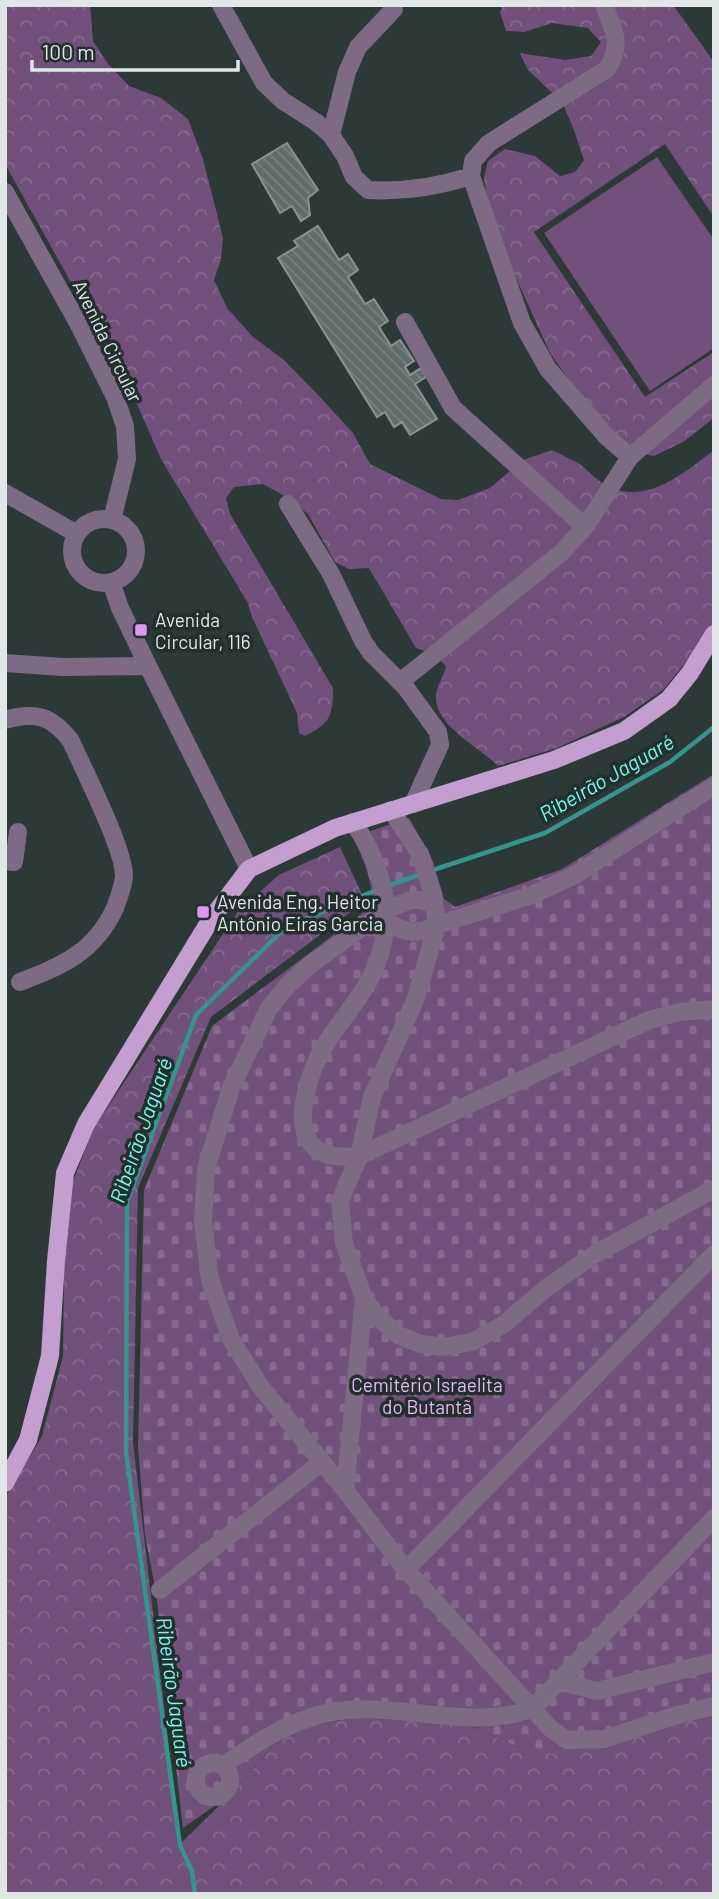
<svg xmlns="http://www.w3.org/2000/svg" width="719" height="1899" viewBox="0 0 719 1899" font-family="Barlow,sans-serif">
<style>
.forest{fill:url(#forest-crowns)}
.cemetery{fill:url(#cemetery-stones)}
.pitch{fill:#72507c}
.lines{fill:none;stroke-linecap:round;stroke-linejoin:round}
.stream{stroke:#31968c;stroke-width:4.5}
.building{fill:url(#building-back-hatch);stroke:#879593;stroke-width:2}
.minor{stroke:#7d6b83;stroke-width:18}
.major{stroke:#c39ece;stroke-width:18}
.poi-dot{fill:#de98f3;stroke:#232f2d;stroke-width:2.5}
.labels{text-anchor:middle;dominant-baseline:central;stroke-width:7;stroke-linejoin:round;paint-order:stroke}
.street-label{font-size:19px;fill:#e0e7e6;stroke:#232f2d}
.poi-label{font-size:19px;fill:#e0e7e6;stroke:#232f2d;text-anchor:start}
.park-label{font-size:19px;fill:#e7b8f5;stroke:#232f2d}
.water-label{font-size:21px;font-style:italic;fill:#70fbec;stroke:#232f2d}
</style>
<defs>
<pattern id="forest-crowns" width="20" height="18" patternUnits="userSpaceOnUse" patternTransform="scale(1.75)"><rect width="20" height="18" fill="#72507c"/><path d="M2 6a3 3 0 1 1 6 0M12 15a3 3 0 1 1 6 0" fill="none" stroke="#86698f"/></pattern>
<pattern id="cemetery-stones" width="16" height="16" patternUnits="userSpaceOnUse" patternTransform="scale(1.75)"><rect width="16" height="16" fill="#72507c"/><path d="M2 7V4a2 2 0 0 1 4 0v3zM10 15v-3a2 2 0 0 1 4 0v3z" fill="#86698f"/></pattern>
<pattern id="building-back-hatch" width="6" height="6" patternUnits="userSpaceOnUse" patternTransform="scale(1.75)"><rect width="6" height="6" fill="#5f6d6b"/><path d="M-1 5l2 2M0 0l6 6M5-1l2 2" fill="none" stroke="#768280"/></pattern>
</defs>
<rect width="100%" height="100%" fill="#2d3937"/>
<path class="forest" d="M5,5H90L93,41L108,64L129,86L161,98L188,119L203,159L223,238L221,259L214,280L227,308L253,337L284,360L319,396L353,433L370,464L441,499L458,500L490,488L523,460L552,450C561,455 572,459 581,465C590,472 600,484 611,488C651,503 685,472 714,450V623L698,647L663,690L624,717L557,748L498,766C479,747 436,726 436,698C435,688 444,677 446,666L434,654L416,648L369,568L349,569L335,562L308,514L288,498L263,484L234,487L226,498L230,514L333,688C333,717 330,723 305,736L299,733L297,713L252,617L248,603L161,459L131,390L5,164Z
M503,5H673L714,62V217L665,144L534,232L645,397L714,352V418L683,442L654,456L633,452L601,425L550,353L490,220L484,178L488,161L505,149L535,156L560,176L575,172L584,160L574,130L562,102L528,70L520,53L565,60L591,56L601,42L588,28L552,23L524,32L506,31L500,12Z
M340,847L365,901L211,1017L138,1188L133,1442L180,1844L230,1795L275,1744L303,1727L364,1716L466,1724L523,1749L653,1730L714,1711V1894H5V1498L42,1436L63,1356L65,1203L93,1129L239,910L279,875Z"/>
<path class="cemetery" d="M714,774V1711L653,1730L615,1745L563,1756L523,1749L466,1724L364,1716L303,1727L275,1744L230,1795L183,1828L156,1592L145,1535L138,1446L144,1190L212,1026L368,909C379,891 361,855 353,837L409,818L432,859L444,899L455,907L562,869Z"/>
<path class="pitch" d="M657,157L714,240V348L650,391L544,233Z"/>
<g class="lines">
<path class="stream" d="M430,871L545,833L670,762L714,727
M387,886L422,874
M195,1894L192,1871L180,1845L126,1452L127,1202L196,1015L286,927L379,889"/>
</g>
<path class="building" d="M287,143L318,190L308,198L310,215L301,221L292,206L280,213L252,164Z
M318,226L339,260L348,254L358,270L348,277L365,304L374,299L388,321L379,327L391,346L400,340L414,361L405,367L410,375L421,368L426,377L415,384L437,419L410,435L402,422L394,427L385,412L377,417L278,258L298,246L294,241Z"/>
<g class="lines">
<path class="minor" d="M221,5L264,83L283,101L316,122L331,135L345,156L354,177L368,190C404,192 437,187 471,176L522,323L548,369L607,437L630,457L714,385
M331,135L347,72L358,47L394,9
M471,176L473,161L489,143L607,69C623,42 614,32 604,5
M5,192L78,323L115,397L125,426L127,459L112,520
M5,493L77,534
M288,504L331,574L363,641L371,653L406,688L438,732L440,745L413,804
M72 551a32 32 0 1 1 64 0a32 32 0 1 1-64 0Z
M585,527L630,457
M111,582L120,608L148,666L249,869
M5,663L62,667L148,666
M400,682L561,553L585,527L453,408L405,322
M5,720C35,711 52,716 71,741C83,769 125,850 124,877C123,886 118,900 115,908C94,953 63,965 20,982
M391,810L420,854L433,894L437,925L416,998L372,1097L359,1156L340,1201L344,1243L364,1298L376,1315L398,1335L421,1344L443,1347L472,1342L504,1324L545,1289L595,1254L714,1189
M353,822C377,856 392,900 383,942C381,953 376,966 371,977C355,1008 327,1034 314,1067C296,1114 293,1164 359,1156L649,1020L680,1012L714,1009
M5,861L14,862L18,832
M434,905L422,900H410L387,910L311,964L288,985L269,1008L231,1088L206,1169L203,1222L210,1280L231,1339L260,1386L345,1490L406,1570L550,1728L567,1740L604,1739L674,1716L714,1706
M387,921C404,934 418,935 437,925L532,895L575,875L714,786
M345,1490L364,1298
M406,1570L714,1254
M160,1590L322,1462
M559,1681L597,1691L714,1662
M196 1780a17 17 0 1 1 34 0a17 17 0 1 1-34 0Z
M222,1766C256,1743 295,1717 337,1711C400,1702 475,1732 533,1708L714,1518"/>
<path class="major" d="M5,1483L28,1440L50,1356L56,1261L65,1173L86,1124L211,919L249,869L335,828L554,760L624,731L669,699L690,673L714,634"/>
</g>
<g class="poi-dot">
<rect x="134" y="623" width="14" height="14" rx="3.5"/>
<rect x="196" y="905" width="14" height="14" rx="3.5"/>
</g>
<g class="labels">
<g class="street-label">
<text transform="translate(108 341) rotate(64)">Avenida Circular</text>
</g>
<g class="poi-label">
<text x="155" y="619">Avenida<tspan x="155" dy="22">Circular, 116</tspan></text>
<text x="217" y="901">Avenida Eng. Heitor<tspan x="217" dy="22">Antônio Eiras Garcia</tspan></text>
</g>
<g class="park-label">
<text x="427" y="1384">Cemitério Israelita<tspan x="427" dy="22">do Butantã</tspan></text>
</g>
<g class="water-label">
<text transform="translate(606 777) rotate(-30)">Ribeirão Jaguaré</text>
<text transform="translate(140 1130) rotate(-71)">Ribeirão Jaguaré</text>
<text transform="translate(175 1692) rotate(82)">Ribeirão Jaguaré</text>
</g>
</g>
<rect width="719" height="1899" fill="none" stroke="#e0e7e6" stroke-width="14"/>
<path d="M32 60v10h206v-10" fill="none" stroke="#e0e7e6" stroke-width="3.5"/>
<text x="42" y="60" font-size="21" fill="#e0e7e6" stroke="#232f2d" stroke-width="5" paint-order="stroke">100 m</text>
</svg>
